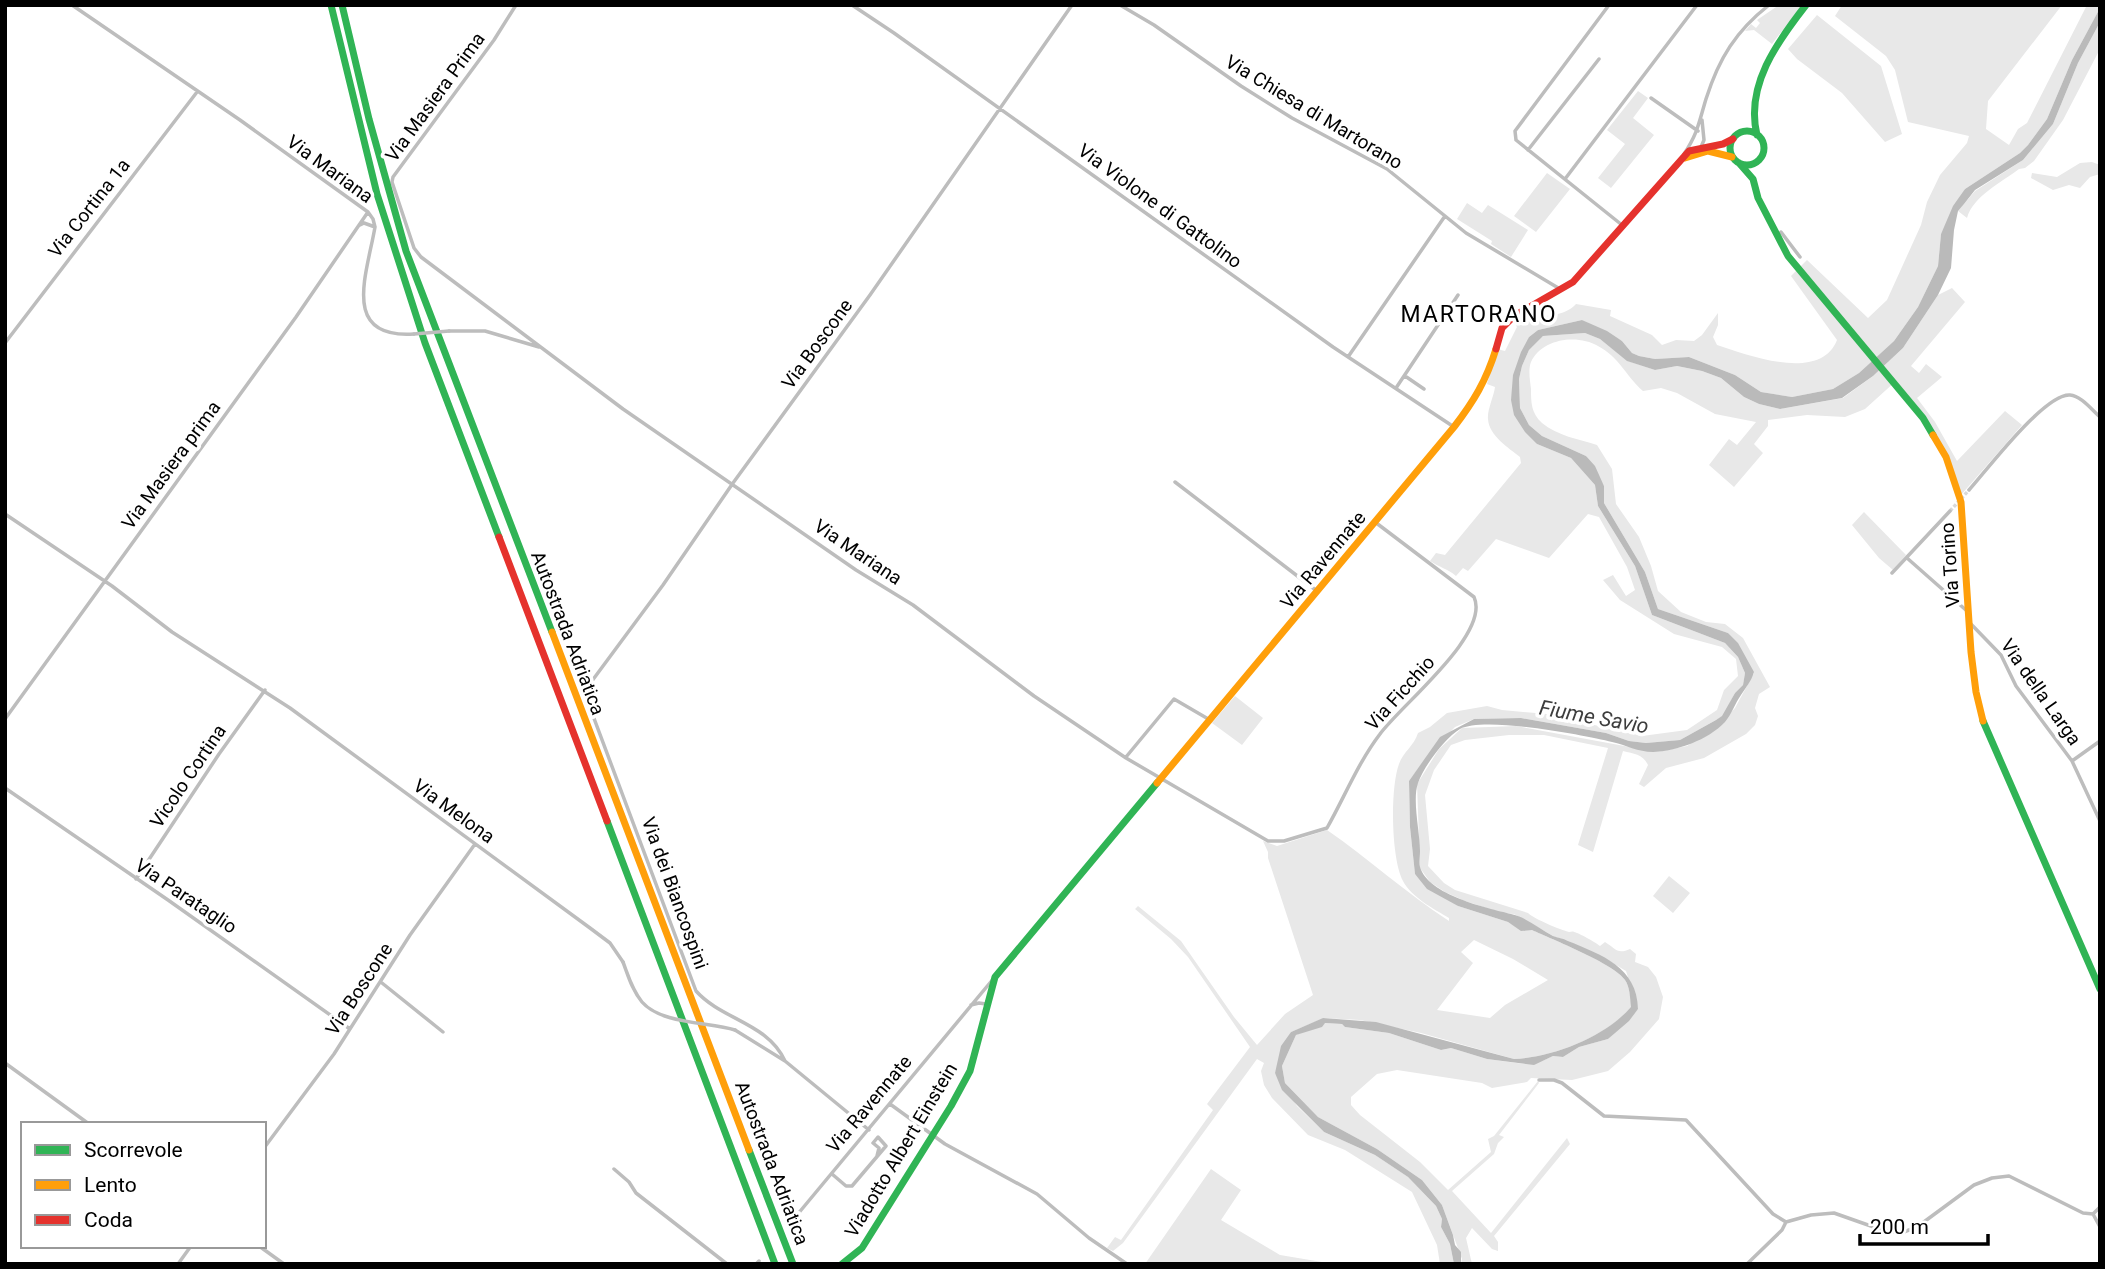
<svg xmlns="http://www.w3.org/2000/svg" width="2105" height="1269" viewBox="0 0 2105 1269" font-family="Roboto,sans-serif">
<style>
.green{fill:#e8e8e8;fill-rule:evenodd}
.water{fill:#bababa}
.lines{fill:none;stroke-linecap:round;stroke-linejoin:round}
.street-tunnel{stroke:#d9d9d9;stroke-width:3.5;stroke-dasharray:3.5 2;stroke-linecap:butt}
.street{stroke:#bdbdbd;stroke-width:3.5}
.fast{stroke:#30b455;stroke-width:7}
.slow{stroke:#ff9f0a;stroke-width:7}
.jam{stroke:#e5322d;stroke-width:7}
.street-bridge{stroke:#bdbdbd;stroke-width:3.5}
.labels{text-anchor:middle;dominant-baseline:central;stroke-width:7;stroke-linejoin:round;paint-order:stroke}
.street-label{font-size:19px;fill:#000;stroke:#fff}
.water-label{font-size:21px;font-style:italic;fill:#3d3d3d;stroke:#fff}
.quarter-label{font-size:23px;letter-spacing:2px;fill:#000;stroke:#fff}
</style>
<rect width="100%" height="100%" fill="#fff"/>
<path class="green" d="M1779,5H1802L1772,44L1754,30L1745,31L1751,24L1756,28L1760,23L1757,20Z
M1842,5H2062L1988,101L1986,129L2009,145L2018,129L2027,123L2087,5H2100V8L2072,60L2047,119L2028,145L2020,153L1965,189L1941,234L1938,266L1918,307L1894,341L1859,373L1833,389L1792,397L1761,392L1735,375L1689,357L1655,359L1639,356L1632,353L1622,341L1582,320L1538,330L1529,337L1511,400L1537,444L1571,458L1595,485L1598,506L1635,566L1652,615L1725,643L1738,657L1745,673L1743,685L1735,693L1723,716L1680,740L1646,743L1629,741L1606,733L1521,718L1474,719L1455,727L1429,754L1409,781L1410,827L1415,874L1458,906L1508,922L1521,930H1532C1551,939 1615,964 1625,980C1630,987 1630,998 1632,1007C1605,1037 1554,1057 1514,1059L1421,1033L1360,1020L1324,1018L1291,1032L1275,1073L1297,1106L1324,1132L1375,1155L1408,1177L1436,1206L1442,1219L1441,1227L1450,1244L1454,1264H1440L1437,1245L1412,1192L1345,1150L1308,1135L1272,1098L1264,1085L1261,1071L1264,1063L1257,1059L1123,1243L1113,1251L1107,1248L1115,1237L1121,1240L1213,1110L1207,1104L1250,1047L1188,957L1171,939L1135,909L1138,906L1181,941L1234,1017L1257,1045L1285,1014L1313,995L1268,858V852L1263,841L1277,846L1327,830C1369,859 1406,893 1449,921V918C1434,909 1411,897 1403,881C1391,859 1390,788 1399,764C1403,752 1414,746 1418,733L1430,727L1447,713L1487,706L1502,710L1547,714L1642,736L1687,730L1717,710L1724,690L1738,676L1736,659L1722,647L1674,634L1620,600L1603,580L1613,575L1626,596L1635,590L1627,567L1599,517L1588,514L1549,558L1496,539L1468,571L1463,568L1456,576C1448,569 1439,567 1430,561L1436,553L1445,555L1521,463L1520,457C1509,448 1489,436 1488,419C1487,410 1494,396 1495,387L1487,384L1497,349L1505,351L1517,327L1513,321L1534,310V317C1549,316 1566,315 1576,304L1611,310L1610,316L1652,335L1662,345L1676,340L1694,341L1702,335L1718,313V325L1713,337L1717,345C1748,355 1820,383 1837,340L1791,276L1807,260L1868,318L1887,300L1921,225L1927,202L1940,175L1967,143L1969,136L1908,122L1895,70L1886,56L1835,16ZM1474,940L1513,959L1548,980L1505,1005L1490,1018L1437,1010L1473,963L1461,952Z
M1817,15L1881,66L1902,134L1885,142L1842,93L1797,59L1788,49Z
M2100,22V49L2063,120L2034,161L2025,168L2019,169C2002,182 1973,196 1967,218L1958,211L1975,191L2023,160L2053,124L2078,63Z
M1638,91L1648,98L1633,118L1654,135L1611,188L1598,178L1625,144L1607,130Z
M2092,162L2100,165V174L2090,177L2080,188L2069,185L2053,190L2031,178L2032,173L2057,177L2080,163Z
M1547,173L1570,189L1536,232L1514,216Z
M1467,203L1482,213L1488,205L1528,230L1511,257L1491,244L1492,241L1457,219Z
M1952,288L1965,302L1911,366L1919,373L1926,364L1942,377L1917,398L1935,422L1957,461L2005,411L2022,425L1961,495C1948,447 1928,418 1896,381L1865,409L1845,417L1807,415L1768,420V426L1754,444L1763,453L1734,487L1709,465L1729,439L1737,445L1756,422L1715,414L1677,393L1661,388L1643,391C1626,376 1619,357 1598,346C1578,334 1542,338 1531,362C1528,369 1530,381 1531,389C1531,402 1531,413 1542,423C1558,436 1578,439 1597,445L1612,469L1616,504L1639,537L1651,566L1658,591L1681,612L1706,622L1725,624L1743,638L1770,687L1759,694L1755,708L1758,716L1755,725L1746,734L1704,758L1666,768L1644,787L1639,784L1648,765C1643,754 1634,754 1623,751L1593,852L1578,845L1608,748L1544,735H1509L1465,740L1451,745L1434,770L1425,795L1430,849L1428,866L1444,883L1455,890L1528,913C1534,919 1561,930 1569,932C1571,932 1573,931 1574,932C1579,933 1595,942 1600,946L1605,942C1615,948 1617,955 1630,949L1636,954L1635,962L1648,967L1656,977L1663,997L1659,1019L1630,1052L1608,1071L1572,1080L1531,1078L1527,1082L1492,1088L1482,1083L1397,1070L1377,1074L1351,1097V1105L1360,1115L1420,1162L1448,1190L1491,1152L1488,1139L1494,1136L1538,1081L1539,1083L1499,1135L1504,1137L1498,1143L1494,1154L1452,1191L1491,1233L1567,1138L1570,1144L1494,1236L1498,1242V1251L1492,1249L1472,1228L1466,1238L1472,1264H1461L1462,1259L1442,1205L1422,1180L1377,1149L1318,1117L1285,1083L1282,1066L1296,1035L1324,1023L1342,1024L1345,1027L1389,1033L1441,1050L1451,1048L1487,1059L1524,1064L1542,1061L1553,1056L1563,1057L1579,1047L1608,1039L1638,1009L1626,971L1611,962L1566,940L1555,937L1514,914L1502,913L1465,901L1445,892L1430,882L1420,868L1417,784L1439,749L1462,728L1516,726L1657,752L1687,746L1715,729L1735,708L1754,673L1728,633L1658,609L1645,572L1604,503V486L1586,456L1542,436L1529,425L1520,408L1519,379L1522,366L1529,350L1543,336L1585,333L1600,339L1628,361L1655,370L1677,366L1702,371L1721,378L1744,397L1759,404L1780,409L1843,398L1873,376L1903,348L1938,295Z
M1864,512L1906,555L1893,570L1879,558L1852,525Z
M1235,696L1263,718L1242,745L1212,723Z
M1669,876L1690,893L1673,913L1653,896Z
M1211,1169L1241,1190L1221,1220L1280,1255L1334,1264H1145Z"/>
<path class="water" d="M2100,8V22L2078,63L2053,124L2023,160L1975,190L1964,204L1958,211L1954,230L1951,268L1938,295L1903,348L1873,376L1842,398L1780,409L1759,404L1744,397L1721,378L1702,371L1677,366L1655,370L1627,361L1600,339L1585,333L1543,336L1529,350L1522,366L1519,379L1520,408L1529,425L1542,436L1586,456L1595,466L1604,486V503L1645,572L1658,609L1728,633L1738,643L1754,672C1751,682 1746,687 1741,695C1735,703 1732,714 1725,722C1708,740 1677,751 1653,752C1638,752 1626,745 1612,742C1584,735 1484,716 1460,729C1445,738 1424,766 1418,783C1412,800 1420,832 1420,851C1420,856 1419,863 1420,867C1428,895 1487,908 1511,914C1526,917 1540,929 1553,936C1558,938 1563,938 1568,941C1602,955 1637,967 1638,1009L1629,1021L1608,1039L1579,1047L1563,1057L1553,1056L1534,1065L1487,1059L1451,1048L1441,1050L1389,1033L1345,1027L1342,1024L1325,1023L1322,1027L1296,1035L1282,1066L1285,1083L1318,1117L1377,1149L1422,1180L1442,1205L1453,1235L1455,1245L1461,1252V1264H1454L1450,1244L1441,1227L1442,1219L1436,1206L1408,1177L1375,1155L1324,1132L1282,1090L1275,1073L1281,1046L1291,1032L1323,1018L1376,1022L1514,1059C1554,1057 1605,1037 1631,1007C1630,998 1630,987 1625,980C1615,964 1551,939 1532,930L1521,931L1508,922L1458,906L1427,889L1415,874L1410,827L1409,781L1440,737L1474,719L1521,718L1606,733L1629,741L1646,743L1680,740L1716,720L1722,716L1735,693L1743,685L1745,673L1738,657L1725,643L1652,615L1635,566L1598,506L1595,485L1571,458L1537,444L1525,432L1514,415L1511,400L1513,375L1521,352L1529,337L1538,330L1582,320L1607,331L1622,341L1632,353L1639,356L1655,359L1689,357L1735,375L1761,392L1792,397L1833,389L1859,373L1894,341L1918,307L1938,266L1941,234L1953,206L1965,189L2020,153L2028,145L2047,119L2072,60Z"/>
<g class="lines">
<path class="street-tunnel" d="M1950,511L1969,490"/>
<path class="street" d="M72,5L240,120L368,212L373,219L375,227C367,274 340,339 414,334
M516,5L494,40L393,177L392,182L414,248L421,257L623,409L856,570L913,605L1034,696L1126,758L1268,841H1284L1327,828C1345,796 1358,763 1380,734C1401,705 1491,634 1474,597L1375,522
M852,5L894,33L1333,347L1454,427
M1120,5L1154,25L1241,86L1292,118L1387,169L1466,233L1560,289
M1609,5L1515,131L1516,140L1622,225
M1651,98L1698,131
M1701,147L1704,140L1702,120
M1528,150L1599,59
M1684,154C1698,133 1699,122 1706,99C1719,58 1736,31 1769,5
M1565,179L1697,5
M360,225L364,223L375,227
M1781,232L1800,257
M449,331H485L539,347
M5,343L197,92
M1348,357L1445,216
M1405,376L1424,389
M1396,388L1458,295
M1175,482L1317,591
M1969,490C1987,470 2045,393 2070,395C2081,396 2091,409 2100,417
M5,514L112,586L172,632L290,708L590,928L610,943L623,962
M1907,558L1967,611
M1892,573L1950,511
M1969,622L2001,655L2016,686L2072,761L2100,821
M5,719L296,317L368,212
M1126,757L1174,699L1210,720
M2072,761L2100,741
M5,788L168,900L350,1029
M136,879L219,754L265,690
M382,983L443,1032
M971,1005L979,1003L986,1004
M735,1030L785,1061L869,1130
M785,1061C768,1023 722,1020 696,991L586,697V689L663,585L733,483L870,295L1072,5
M5,1063L89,1124
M1539,1080H1554L1562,1083L1604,1116L1686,1120L1773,1214L1786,1222L1811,1215L1834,1213L1885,1231L1901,1233L1917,1227L1974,1185L1992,1178L2009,1176L2083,1213L2093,1214
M890,1104L945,1144L1037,1194L1089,1238L1127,1264
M264,1148L334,1054L410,935L475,844
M614,1169L629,1182L636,1193L727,1264
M832,1174L846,1186H852L886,1146L878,1137L873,1143L879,1148L877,1156
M2093,1214L2100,1227
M2093,1214L2100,1207
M792,1221L994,978
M259,1246L284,1264
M178,1264L191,1246
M756,1264L759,1261
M1747,1264L1782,1230L1786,1222"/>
<path class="fast" d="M331,5L377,194L425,343L499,537
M342,5L369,119L406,251L552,632
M1730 148a17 17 0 1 1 34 0a17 17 0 1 1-34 0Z
M1757,135C1745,86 1777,42 1806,5
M1739,163L1753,179L1758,198L1788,256L1923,418L1933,435
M1983,721L2100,989
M607,821L775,1264
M749,1150L793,1264
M842,1264L862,1248L951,1106L970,1071L995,977L1157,783"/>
<path class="slow" d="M1685,158L1708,151L1732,157
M1933,435L1946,457L1961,502L1971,652L1976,692L1983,721
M552,632L749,1150
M1157,783L1454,427C1474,401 1486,381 1496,349"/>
<path class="jam" d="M1496,349L1502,328L1514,316L1573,282L1689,151L1723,144L1733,139
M499,537L607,821"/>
<path class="street-bridge" d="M414,334L449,331
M623,962C628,975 632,990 642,1002C661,1024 708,1022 735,1030"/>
</g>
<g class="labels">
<g class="street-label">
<text transform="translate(435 97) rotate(-54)">Via Masiera Prima</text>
<text transform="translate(1314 112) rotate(31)">Via Chiesa di Martorano</text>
<text transform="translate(330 169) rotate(36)">Via Mariana</text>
<text transform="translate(1160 206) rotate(36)">Via Violone di Gattolino</text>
<text transform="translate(89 208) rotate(-52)">Via Cortina 1a</text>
<text transform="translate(817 344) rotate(-54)">Via Boscone</text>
<text transform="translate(171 465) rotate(-54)">Via Masiera prima</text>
<text transform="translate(858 552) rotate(34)">Via Mariana</text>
<text transform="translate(1323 560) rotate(-50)">Via Ravennate</text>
<text transform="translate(1950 565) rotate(-94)">Via Torino</text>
<text transform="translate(568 633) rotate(69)">Autostrada Adriatica</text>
<text transform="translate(2041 692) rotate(55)">Via della Larga</text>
<text transform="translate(1400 693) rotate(-48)">Via Ficchio</text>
<text transform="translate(188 776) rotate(-56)">Vicolo Cortina</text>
<text transform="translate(454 811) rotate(36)">Via Melona</text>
<text transform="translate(675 893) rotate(70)">Via dei Biancospini</text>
<text transform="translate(186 896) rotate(34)">Via Parataglio</text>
<text transform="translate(359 989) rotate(-57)">Via Boscone</text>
<text transform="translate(869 1104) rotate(-50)">Via Ravennate</text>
<text transform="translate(901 1150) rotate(-59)">Viadotto Albert Einstein</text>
<text transform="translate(772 1163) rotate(69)">Autostrada Adriatica</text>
</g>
<g class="water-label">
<text transform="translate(1594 717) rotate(10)">Fiume Savio</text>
</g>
<g class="quarter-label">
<text x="1479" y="314">MARTORANO</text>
</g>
</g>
<rect width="2105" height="1269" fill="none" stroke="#000000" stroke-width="14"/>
<rect x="21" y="1122" width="245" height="126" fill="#ffffff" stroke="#999999" stroke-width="2"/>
<rect x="35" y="1145" width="35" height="10" fill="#30b455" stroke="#999999" stroke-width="2"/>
<text x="84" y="1157" font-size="21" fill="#000000">Scorrevole</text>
<rect x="35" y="1180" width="35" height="10" fill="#ff9f0a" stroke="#999999" stroke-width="2"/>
<text x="84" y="1192" font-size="21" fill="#000000">Lento</text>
<rect x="35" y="1215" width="35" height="10" fill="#e5322d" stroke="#999999" stroke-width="2"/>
<text x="84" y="1227" font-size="21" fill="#000000">Coda</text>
<path d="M1860 1234v10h128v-10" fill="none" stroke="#000000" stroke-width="3.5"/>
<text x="1870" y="1234" font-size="21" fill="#000000" stroke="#ffffff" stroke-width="5" paint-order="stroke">200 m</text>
</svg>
